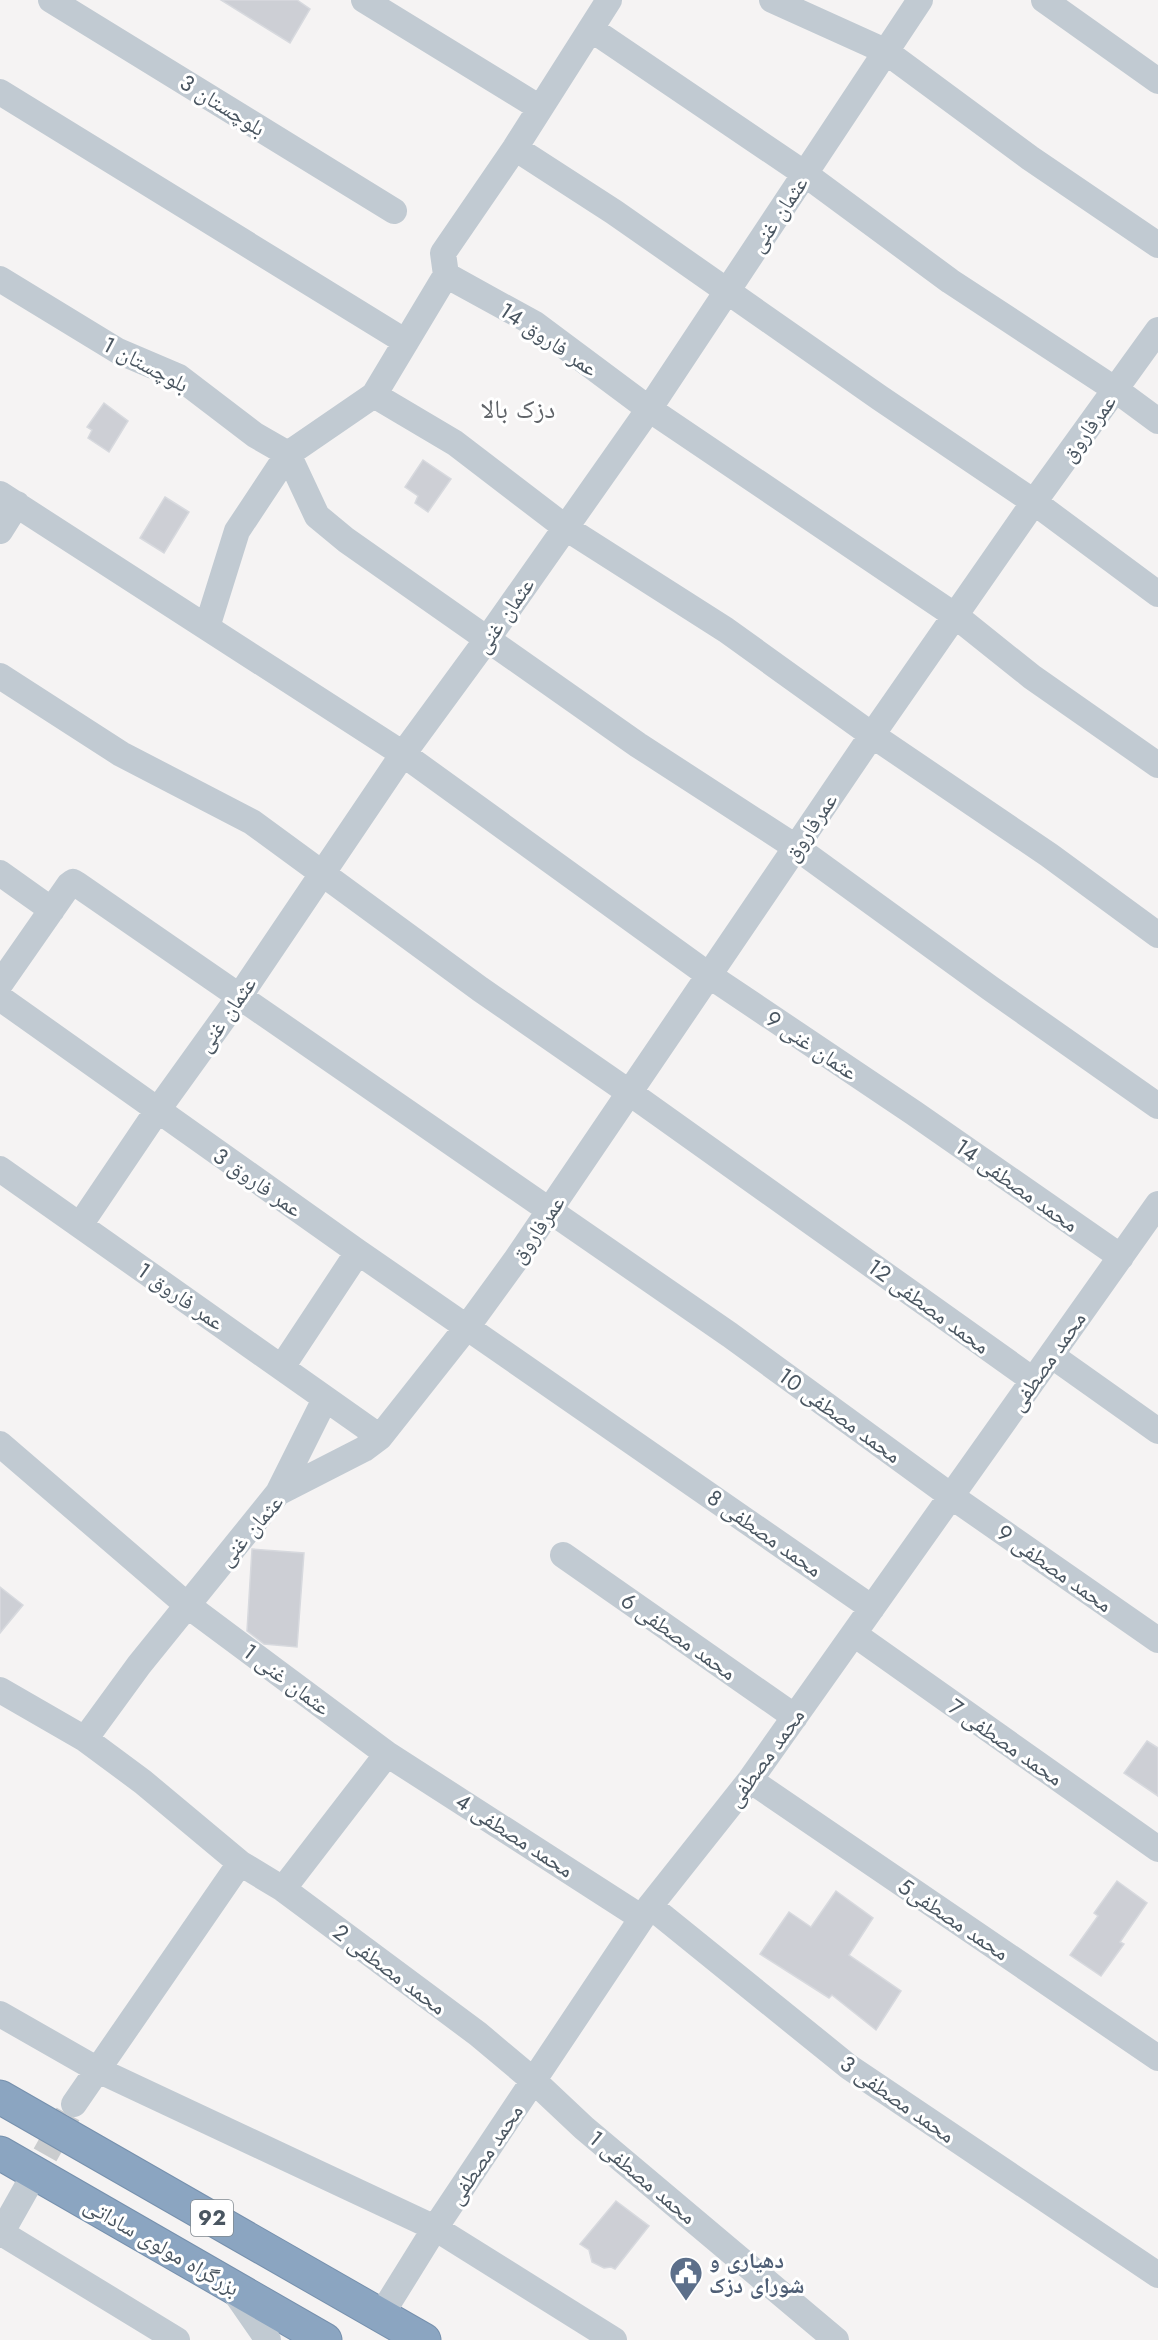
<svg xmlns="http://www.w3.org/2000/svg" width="1158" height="2340" viewBox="0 0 1158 2340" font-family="Jost,'Noto Naskh Arabic',sans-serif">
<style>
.building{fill:#cdcfd5;stroke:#d7d9de;stroke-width:1.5}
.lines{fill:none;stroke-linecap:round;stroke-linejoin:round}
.minor-tunnel{stroke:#caccce;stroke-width:26;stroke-dasharray:26 13;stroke-linecap:butt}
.highway-casing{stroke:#7690ad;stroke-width:35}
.minor{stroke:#c1cad2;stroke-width:26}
.highway{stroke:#8ba5c1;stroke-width:33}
.labels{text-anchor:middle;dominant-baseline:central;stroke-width:6;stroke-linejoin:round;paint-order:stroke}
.shield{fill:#fff;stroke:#808990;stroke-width:1.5}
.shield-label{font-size:21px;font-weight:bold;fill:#4a5661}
.street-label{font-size:22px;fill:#4a5661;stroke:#fff}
.service-label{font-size:22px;font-weight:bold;fill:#4e5e75;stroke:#fff;text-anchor:start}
.quarter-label{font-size:26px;fill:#5f6368;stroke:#fff}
</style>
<rect width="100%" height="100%" fill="#f5f3f3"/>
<path class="building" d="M221,0H297L310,9L290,43Z
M104,403L128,421L109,452L88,438L92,430L87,427Z
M423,460L451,479L428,512L415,503L418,496L405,487Z
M165,497L189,512L164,553L140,538Z
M252,1549L304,1553L297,1647L264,1644L247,1631Z
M0,1587L23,1605L0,1633Z
M1147,1741L1158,1748V1796L1124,1773Z
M1117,1881L1147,1903L1120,1942L1124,1944L1101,1976L1070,1955L1098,1916L1094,1913Z
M836,1891L873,1918L849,1955L901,1991L876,2030L832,1995L829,1998L760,1954L789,1912L811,1927Z
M616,2201L649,2226L615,2269L611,2267L604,2268L592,2262L589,2250L580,2244Z"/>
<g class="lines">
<path class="minor-tunnel" d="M26,2189L68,2114"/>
<g class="highway-casing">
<path id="highway" d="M0,2097L424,2340
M0,2153L325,2340"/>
</g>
<path class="minor" d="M51,0L394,211
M364,0L540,108
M772,0L885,51L1030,158L1158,245
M1044,0L1158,81
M591,29L805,174L950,281L1116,390L1158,421
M0,92L406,342
M515,148L614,212L880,398L1034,502L1158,594
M446,275L535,324L649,409L957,617L1032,677L1158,765
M0,279L118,351L179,377L255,435L288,454
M374,395L455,443L566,528L726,630L872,735L1049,855L1158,935
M288,454L317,516L346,540L638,745L797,848L990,988L1158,1106
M0,494L403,754L710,976L914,1113L1121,1257
M0,531L17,504
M207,627L237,531L288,454L374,395L446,275L443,253L515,148L609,0
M0,676L121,754L252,822L480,989L630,1093L1033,1380
M0,873L52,910
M0,984L69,885L73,882L78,885L730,1335L951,1496L1158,1640
M0,998L358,1252L872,1608
M0,1169L380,1437
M80,1225L157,1111L239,997L403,754L488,638L649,409L920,0
M1051,1355L1158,1431
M282,1367L358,1252
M0,1444L187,1605L387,1754L642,1918
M278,1493L325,1399
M563,1555L795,1717
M854,1634L1158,1849
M0,1690L85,1739L143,1782L240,1863L283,1889L478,2034L534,2081L584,2128L836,2340
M85,1739L139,1665L278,1493L364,1449L380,1437L467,1327L515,1261L872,735L1034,502L1158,330
M750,1780L1158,2058
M283,1889L387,1754
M650,1906L849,2067L1158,2275
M0,2014L98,2070L435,2228L614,2340
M74,2104L240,1863
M0,2232L177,2340
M0,2235L26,2189
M232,2288L268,2340
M381,2315L435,2228L650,1906L750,1780L1158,1204"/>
<use href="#highway" class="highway"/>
</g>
<defs>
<g id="civic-pin" transform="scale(1.725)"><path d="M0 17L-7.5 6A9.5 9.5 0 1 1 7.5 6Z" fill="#5c6f8a" stroke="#fff"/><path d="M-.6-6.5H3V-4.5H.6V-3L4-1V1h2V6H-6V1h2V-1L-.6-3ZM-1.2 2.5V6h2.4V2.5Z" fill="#fff"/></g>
</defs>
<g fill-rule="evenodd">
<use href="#civic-pin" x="686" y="2273"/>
</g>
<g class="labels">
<rect class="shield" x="191" y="2200" width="42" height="36" rx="4.5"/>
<g class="shield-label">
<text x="212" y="2218">92</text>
</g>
<g class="street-label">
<text transform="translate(223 105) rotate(32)">بلوچستان 3</text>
<text transform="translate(778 214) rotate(-56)">عثمان غنی</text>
<text transform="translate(549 339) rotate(34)">عمر فاروق 14</text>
<text transform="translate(146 364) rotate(28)">بلوچستان 1</text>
<text transform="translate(1088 428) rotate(-54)">عمرفاروق</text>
<text transform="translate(504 615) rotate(-55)">عثمان غنی</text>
<text transform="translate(810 827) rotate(-56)">عمرفاروق</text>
<text transform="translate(226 1014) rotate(-55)">عثمان غنی</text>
<text transform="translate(812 1045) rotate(34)">عثمان غنی 9</text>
<text transform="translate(258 1182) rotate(35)">عمر فاروق 3</text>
<text transform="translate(1017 1185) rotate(35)">محمد مصطفی 14</text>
<text transform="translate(537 1229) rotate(-55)">عمرفاروق</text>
<text transform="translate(181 1296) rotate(35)">عمر فاروق 1</text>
<text transform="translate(929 1306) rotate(36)">محمد مصطفی 12</text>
<text transform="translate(1047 1361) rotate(-55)">محمد مصطفی</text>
<text transform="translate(840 1415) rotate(36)">محمد مصطفی 10</text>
<text transform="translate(250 1530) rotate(-49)">عثمان غنی</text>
<text transform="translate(765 1533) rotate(35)">محمد مصطفی 8</text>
<text transform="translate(1055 1568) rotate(35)">محمد مصطفی 9</text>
<text transform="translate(679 1636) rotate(35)">محمد مصطفی 6</text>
<text transform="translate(287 1679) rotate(37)">عثمان غنی 1</text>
<text transform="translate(1006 1742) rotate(35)">محمد مصطفی 7</text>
<text transform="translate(765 1757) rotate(-54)">محمد مصطفی</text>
<text transform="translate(515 1835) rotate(33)">محمد مصطفی 4</text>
<text transform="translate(954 1919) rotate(34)">محمد مصطفی5</text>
<text transform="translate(390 1969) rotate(37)">محمد مصطفی 2</text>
<text transform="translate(898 2099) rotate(35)">محمد مصطفی 3</text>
<text transform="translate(485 2154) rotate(-56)">محمد مصطفی</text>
<text transform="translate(643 2177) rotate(40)">محمد مصطفی 1</text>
<text transform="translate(162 2246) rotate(30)">بزرگراه مولوی ساداتی</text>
</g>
<g class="service-label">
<text x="709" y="2260">دهیاری و<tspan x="709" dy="25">شورای دزک</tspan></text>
</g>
<g class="quarter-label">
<text x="518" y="409">دزک بالا</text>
</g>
</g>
</svg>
